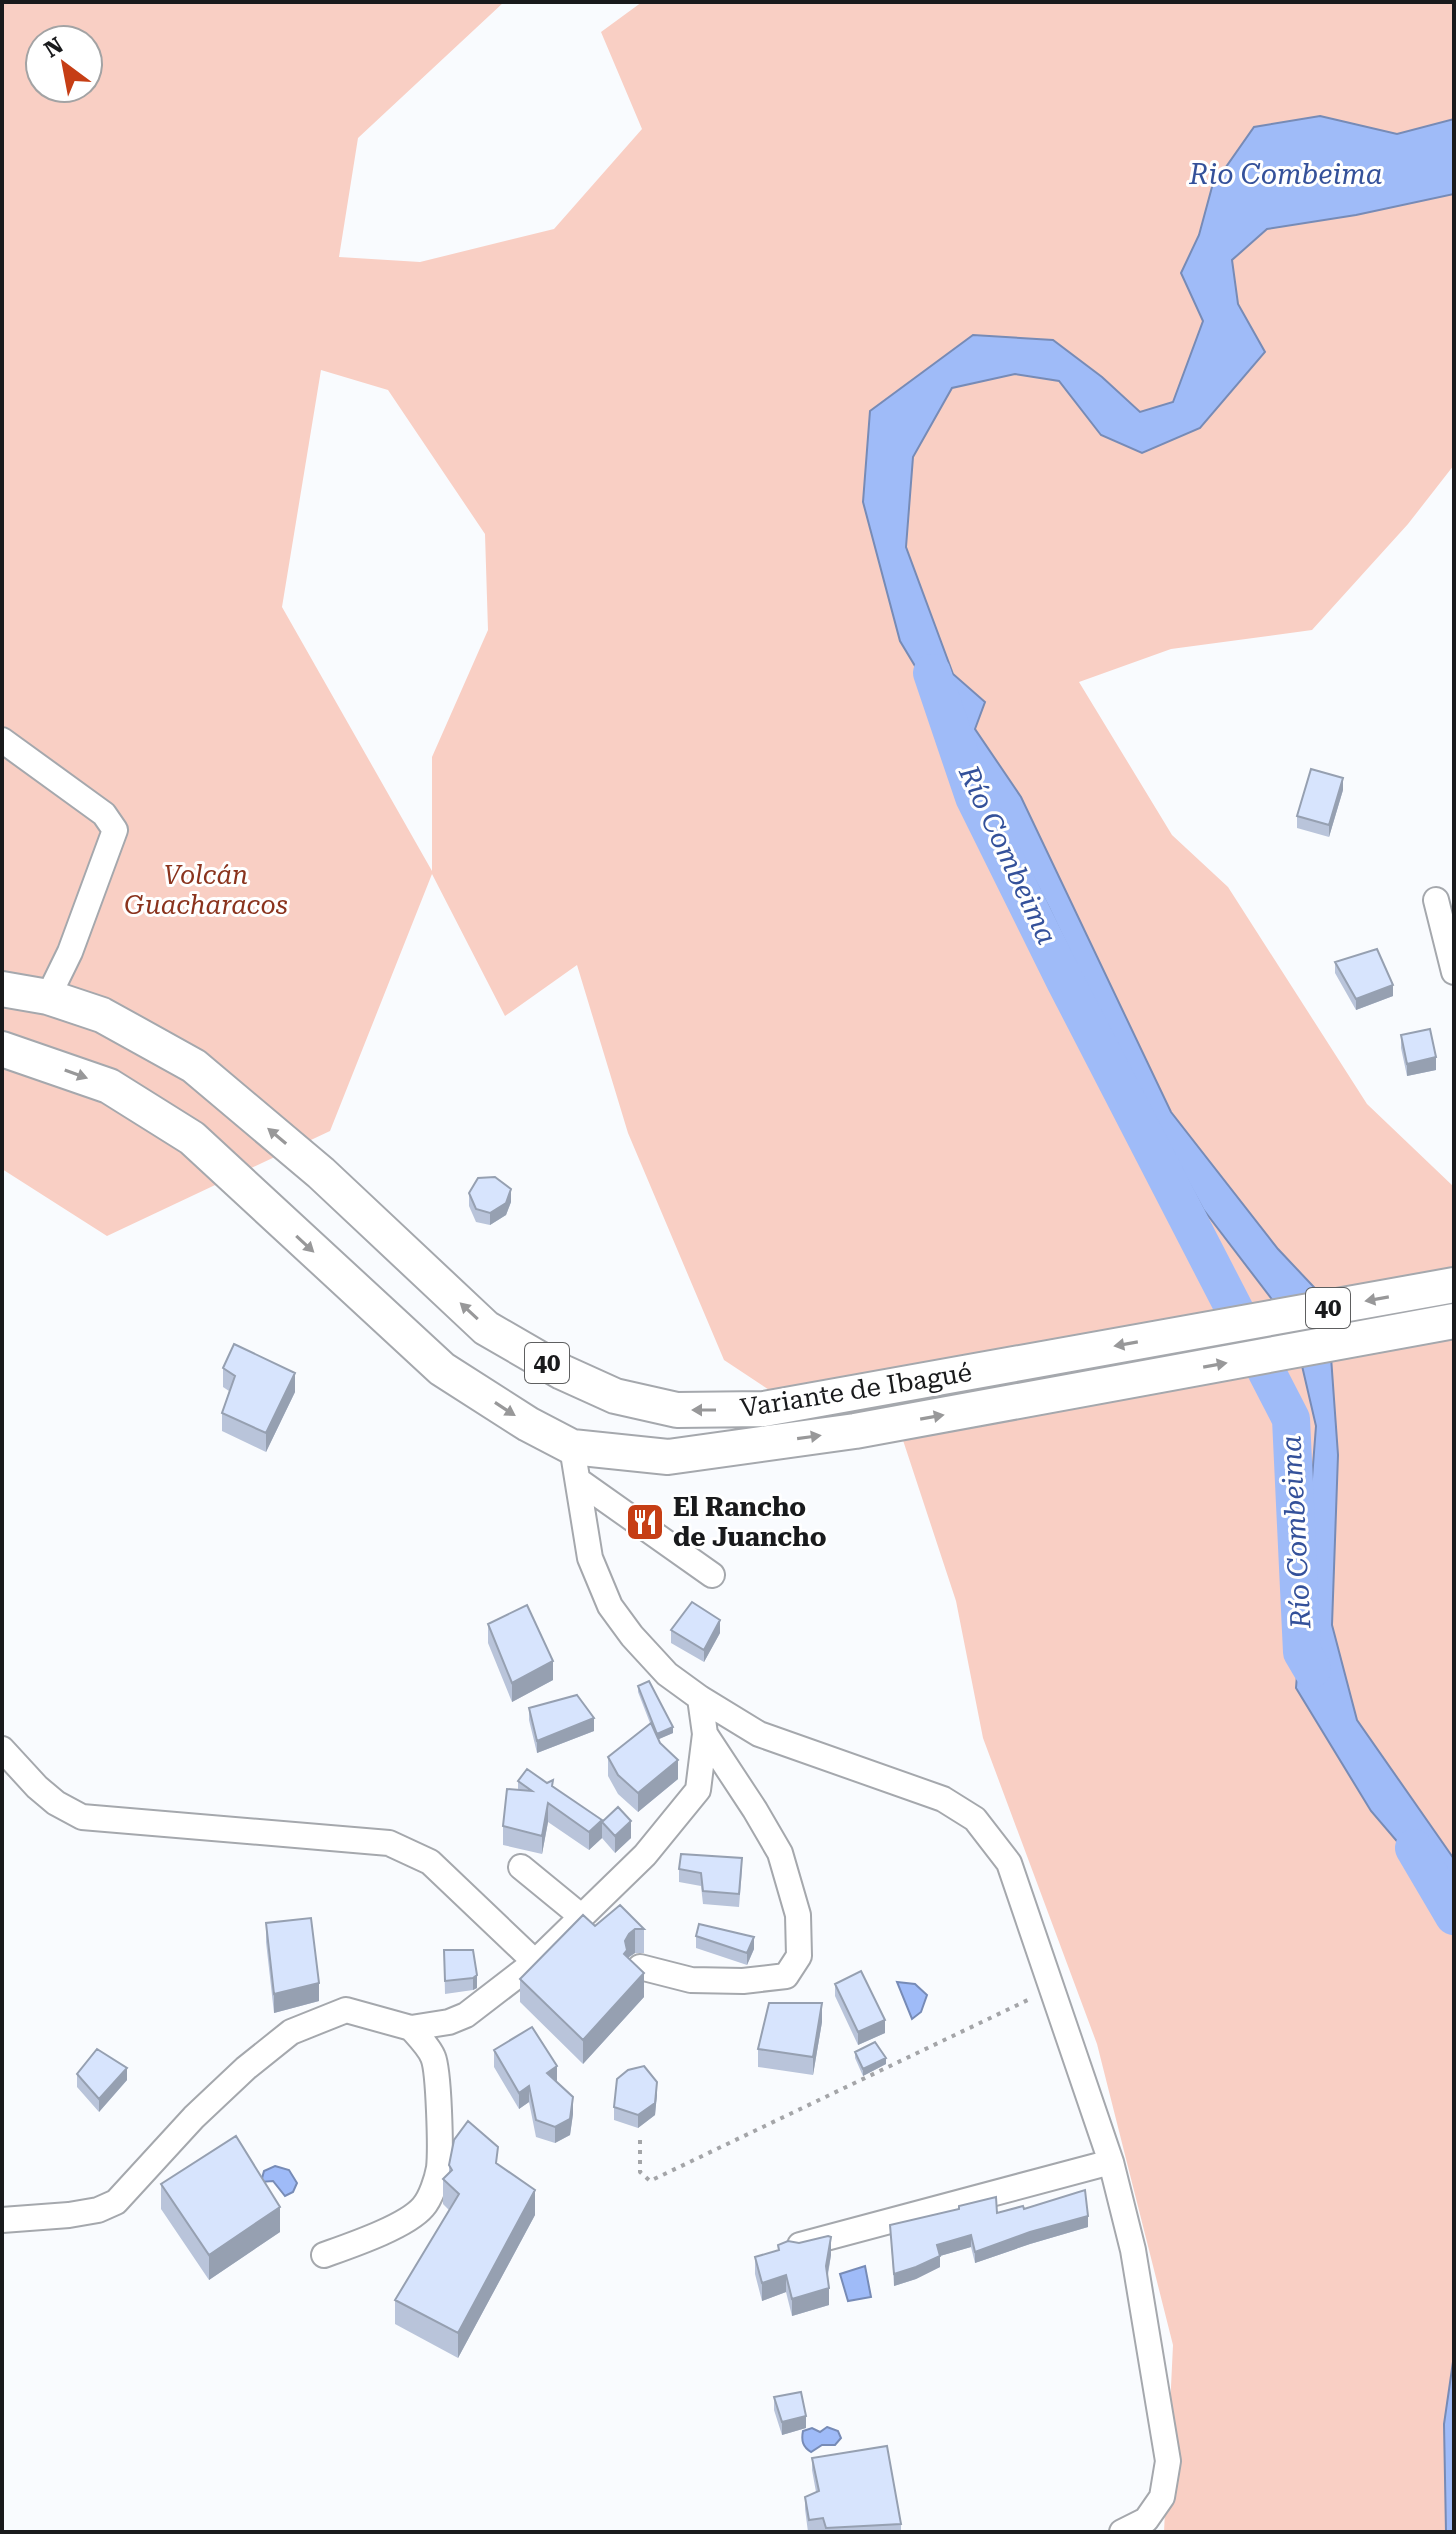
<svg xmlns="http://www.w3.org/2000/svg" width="1456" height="2534" viewBox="0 0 1456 2534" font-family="'Roboto Serif',serif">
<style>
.green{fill:#f9cfc4;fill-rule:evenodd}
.water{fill:#9fbbf8;stroke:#778bb6;stroke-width:2}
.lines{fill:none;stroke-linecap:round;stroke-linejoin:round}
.river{stroke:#9fbbf8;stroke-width:38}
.minor-casing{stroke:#a5a8ad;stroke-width:28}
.highway-casing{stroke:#a5a8ad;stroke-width:38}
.path{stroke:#a4a5a8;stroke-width:4;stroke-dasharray:4 6;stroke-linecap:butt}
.minor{stroke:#fff;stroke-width:24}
.highway{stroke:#fff;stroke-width:34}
.wall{fill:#b9c4da}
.shaded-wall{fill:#96a0b1}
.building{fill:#d7e4fd;stroke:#96a0b1;stroke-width:2}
.oneway{fill:#989899}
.labels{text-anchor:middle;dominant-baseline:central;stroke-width:6;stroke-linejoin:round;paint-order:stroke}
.shield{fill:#fff;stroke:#5e5f60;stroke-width:2}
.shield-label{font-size:24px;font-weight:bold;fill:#191a1c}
.park-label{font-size:26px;font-style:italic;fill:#8a331d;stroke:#fff}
.street-label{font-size:26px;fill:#191a1c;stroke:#fff}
.poi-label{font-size:26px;font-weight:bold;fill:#191a1c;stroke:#fff;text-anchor:start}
.water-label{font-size:28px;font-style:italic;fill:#34519a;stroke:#fff}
</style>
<rect width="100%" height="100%" fill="#f9fbfe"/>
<path class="green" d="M2,2H504L358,138L339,257L420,262L554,229L642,129L601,32L642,2H1454V465L1408,524L1312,630L1171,649L1079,682L1172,835L1228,887L1367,1104L1454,1187V2532H1164L1173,2345L1097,2044L983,1738L956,1601L895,1416L813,1419L724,1360L628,1133L577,965L505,1016L432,874L330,1131L107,1236L2,1169ZM40,40H88V88H40ZM321,370L388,390L485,534L488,630L432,757V871L282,607Z"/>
<path class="water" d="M1320,116L1397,134L1454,119V194L1356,215L1267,229L1232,260L1238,304L1265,352L1200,428L1142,453L1101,435L1059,381L1015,374L952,388L913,457L906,547L953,674L985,702L975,729L1021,797L1171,1112L1278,1249L1327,1301L1338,1455L1332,1625L1357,1720L1454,1859V1908L1371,1811L1296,1688L1316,1426L1293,1327L1203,1209L1122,1061L1048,906L980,774L900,641L863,502L870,411L973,335L1053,340L1102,377L1140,412L1173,402L1203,321L1181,273L1199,235L1212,187L1254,127Z
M897,1982L915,1984L927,1995L921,2012L912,2019Z
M275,2166L289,2170L297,2183L293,2192L285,2196L273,2181L261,2182L264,2171Z
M865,2266L871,2297L848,2301L840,2274Z
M1454,2355V2532H1446L1444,2424Z
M827,2427L838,2431L841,2438L835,2445H822L811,2452C803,2447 801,2441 803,2431L812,2428L820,2432Z"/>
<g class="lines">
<path class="river" d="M932,673L974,797L1065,981L1291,1419L1302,1652L1312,1669
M1414,1848L1454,1916"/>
<g class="minor-casing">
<path id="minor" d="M2,740L104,814L115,830L70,952L48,997
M1436,900L1454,972
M572,1447L590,1558L610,1606L632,1636L667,1674L700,1698L759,1734L943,1799L975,1819L1009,1863L1111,2162L1133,2250L1168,2461L1162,2497L1146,2520L1122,2532
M579,1481L712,1575
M2,1749L37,1787L56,1803L82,1817L389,1843L430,1862L535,1962
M521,1867L582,1917
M640,1967L691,1980L743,1981L786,1976L799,1956L798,1915L780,1853L755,1810L705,1734
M2,2220L69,2215L98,2210L116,2202L194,2117L246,2068L291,2032L346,2010L411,2028L449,2022L466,2015L535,1962L645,1855L698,1790L705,1734L700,1698
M800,2245L1111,2162
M324,2255C349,2246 406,2227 423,2207C431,2198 437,2179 439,2168C441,2150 439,2071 433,2057C429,2047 418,2036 411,2028"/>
</g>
<g class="highway-casing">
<path id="highway" d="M2,989L48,997L102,1015L194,1066L321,1173L486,1328L562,1372L615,1396L677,1410L764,1409L1454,1285
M2,1049L109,1086L192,1138L442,1369L528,1424L572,1447L668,1457L855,1431L1454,1321"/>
</g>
<path class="path" d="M640,2140V2172L650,2181L1032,1998"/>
<use href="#minor" class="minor"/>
<use href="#highway" class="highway"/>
</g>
<path class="wall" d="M1343,790L1329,837L1297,828V816Z
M1335,962L1393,996L1356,1010L1335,973Z
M1401,1035L1436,1070L1407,1076L1401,1048Z
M469,1193L511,1202L506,1215L490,1225L476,1222L469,1206Z
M223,1368L295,1392L266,1452L222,1431V1413L229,1391L223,1387Z
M488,1624L553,1680L512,1702L488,1643Z
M671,1630L720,1633L704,1662L671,1643Z
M638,1686L673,1733L658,1739L678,1779L638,1812L618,1794L608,1776V1757L650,1723L638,1692Z
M529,1708L594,1731L537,1753L529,1720Z
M518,1781L553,1787L602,1822L631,1838L615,1853L602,1838L589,1850L548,1822L542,1854L503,1845V1826L518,1790Z
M679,1869L742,1870L739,1907L703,1904L701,1886L679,1882Z
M266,1923L319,2001L274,2013L266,1942Z
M595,1926L644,1929V1953H635L628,1958L644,1997L583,2064L520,2002V1979Z
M696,1936L754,1949L747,1965L696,1948Z
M444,1950L477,1975V1988L473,1990L445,1994Z
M835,1984L885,2033L858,2045L835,1996Z
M822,2022L813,2075L758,2067V2049Z
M494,2050L557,2082L573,2114L570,2135L555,2143L536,2137L529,2102L519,2109L494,2067Z
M855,2052L886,2064L863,2076L855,2058Z
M77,2074L127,2080L99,2112L77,2087Z
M657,2094L655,2115L638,2128L614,2120V2107Z
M449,2165H498L535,2215L458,2358L395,2324V2300L449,2210L443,2204V2179L449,2174Z
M161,2184L280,2232L209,2280L161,2209Z
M959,2209L997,2213L1024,2209L1088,2227L1030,2244L975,2263L971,2247L940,2256V2267L916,2279L894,2286L890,2225Z
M778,2245L831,2255L828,2275L829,2305L792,2316L786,2292L762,2301L755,2274V2257L778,2251Z
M774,2397L806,2428L782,2435L774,2410Z
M812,2458L901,2524V2532H824L823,2530L808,2532L805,2509V2497L816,2492L812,2470Z"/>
<path class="shaded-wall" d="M1343,778V790L1329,837V825Z
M1393,985V996L1356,1010V999Z
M1436,1057V1070L1407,1076V1064Z
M511,1189V1202L506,1215L490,1225V1213Z
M295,1373V1392L266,1452V1433Z
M720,1620V1633L704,1662V1650Z
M553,1661V1680L512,1702V1683Z
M594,1718V1731L537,1753V1741Z
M673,1727V1733L657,1740V1734Z
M678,1760V1779L638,1812V1793Z
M548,1803V1822L542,1854V1836Z
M602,1820V1838L589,1850V1832Z
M631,1821V1838L615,1853V1836Z
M635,1929V1953L629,1957L627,1961L624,1954L625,1941L629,1934Z
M754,1937V1949L747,1965V1953Z
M644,1973V1997L583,2064V2040Z
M477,1975V1988L473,1990V1978Z
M319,1983V2001L274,2013V1994Z
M822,2003V2022L813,2075V2057Z
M885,2020V2033L858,2045V2032Z
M886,2058V2064L863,2076V2069Z
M557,2066V2082L547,2089V2073Z
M127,2068V2080L99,2112V2099Z
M657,2082V2094L655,2115L638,2128V2115Z
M529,2086V2102L519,2109V2093Z
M573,2097V2114L570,2135L555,2143V2127Z
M535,2190V2215L458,2358V2333Z
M280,2207V2232L209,2280V2255Z
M1088,2216V2227L1030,2244L975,2263V2252L1030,2232Z
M971,2235V2247L940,2256V2267L916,2279L894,2286V2274L937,2245Z
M831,2237V2255L826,2283V2266Z
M786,2275V2292L762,2301V2283Z
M829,2288V2305L792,2316V2299Z
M806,2416V2428L782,2435V2422Z"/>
<path class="building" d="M1311,769L1343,778L1329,825L1297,816Z
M1377,949L1393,985L1356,999L1335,962Z
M1430,1029L1436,1057L1407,1064L1401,1035Z
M495,1177L511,1189L506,1203L490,1213L476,1209L469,1193L478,1178Z
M234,1344L295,1373L266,1433L222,1413L235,1376L223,1368Z
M692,1602L720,1620L704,1650L671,1630Z
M527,1605L553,1661L512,1683L488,1624Z
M649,1681L673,1727L657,1734L638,1686Z
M577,1695L594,1718L537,1741L529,1708Z
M651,1723L660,1743L678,1760L638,1793L618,1775L608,1757Z
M527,1769L547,1783L553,1780L552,1786L602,1820L589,1832L548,1803L542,1836L503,1826L507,1789L532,1791L518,1781Z
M618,1807L631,1821L615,1836L602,1822Z
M681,1854L742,1858L739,1894L703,1891L701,1873L679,1869Z
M620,1905L644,1929H635L629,1934L625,1941L627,1950L624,1954L644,1973L583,2040L520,1979L583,1915L595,1926Z
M311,1918L319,1983L274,1994L266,1923Z
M699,1924L754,1937L747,1953L696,1936Z
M444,1950H473L477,1975L473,1978L445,1981Z
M861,1971L885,2020L858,2032L835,1984Z
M769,2003H822L813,2057L758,2049Z
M532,2027L557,2066L547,2073L573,2097L570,2119L555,2127L536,2120L529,2086L519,2093L494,2050Z
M875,2042L886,2058L863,2069L855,2052Z
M97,2049L127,2068L99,2099L77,2074Z
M644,2066L657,2082L655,2103L638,2115L614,2107L617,2079L628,2070Z
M468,2121L498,2147L496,2163L535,2190L458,2333L395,2300L459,2194L443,2179L452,2170L449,2165L454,2140Z
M236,2136L280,2207L209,2255L161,2184Z
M1085,2190L1088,2216L1030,2232L975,2252L971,2235L937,2245L940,2256L916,2267L894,2274L890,2225L959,2209V2206L996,2197L997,2213L1023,2206L1024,2209Z
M828,2236L831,2237L826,2266L829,2288L792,2299L786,2275L762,2283L755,2257L779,2250L778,2245L788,2241L799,2243Z
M801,2392L806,2416L782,2422L774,2397Z
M887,2446L901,2524L826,2528L823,2518L809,2520L805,2497L819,2491L812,2458Z"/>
<defs><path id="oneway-solid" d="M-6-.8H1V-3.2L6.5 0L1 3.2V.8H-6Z" transform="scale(2)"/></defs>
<g class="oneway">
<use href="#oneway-solid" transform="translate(76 1074) rotate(20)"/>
<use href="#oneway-solid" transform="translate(277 1136) rotate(-140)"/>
<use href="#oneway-solid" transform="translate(305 1244) rotate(43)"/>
<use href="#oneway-solid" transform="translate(1377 1299) rotate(170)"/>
<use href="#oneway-solid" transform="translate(469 1311) rotate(-137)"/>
<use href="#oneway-solid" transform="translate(1126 1344) rotate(170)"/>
<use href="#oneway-solid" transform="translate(1215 1365) rotate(-10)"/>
<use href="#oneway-solid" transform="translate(505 1409) rotate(33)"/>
<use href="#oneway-solid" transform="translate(704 1410) rotate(180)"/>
<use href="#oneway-solid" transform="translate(932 1417) rotate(-10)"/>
<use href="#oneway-solid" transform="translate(809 1437) rotate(-8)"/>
</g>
<defs>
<g id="restaurant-square" transform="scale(2)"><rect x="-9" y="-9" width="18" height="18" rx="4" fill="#c63e15" stroke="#fff"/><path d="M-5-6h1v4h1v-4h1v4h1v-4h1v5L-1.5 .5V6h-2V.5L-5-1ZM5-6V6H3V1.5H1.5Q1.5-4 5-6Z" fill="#fff"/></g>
</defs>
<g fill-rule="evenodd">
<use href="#restaurant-square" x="645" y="1522"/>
</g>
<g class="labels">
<g class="shield">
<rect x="1306" y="1288" width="44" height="40" rx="6"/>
<rect x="525" y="1343" width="44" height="40" rx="6"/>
</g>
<g class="shield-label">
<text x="1328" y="1308">40</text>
<text x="547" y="1363">40</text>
</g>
<g class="park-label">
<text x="206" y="875">Volcán<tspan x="206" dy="30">Guacharacos</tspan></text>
</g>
<g class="street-label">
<text transform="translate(856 1390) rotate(-9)">Variante de Ibagué</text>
</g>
<g class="poi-label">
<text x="673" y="1507">El Rancho<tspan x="673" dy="30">de Juancho</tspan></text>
</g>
<g class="water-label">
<text x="1286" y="174">Rio Combeima</text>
<text transform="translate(1008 855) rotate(65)">Río Combeima</text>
<text transform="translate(1296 1532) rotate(-93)">Río Combeima</text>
</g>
</g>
<rect width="1456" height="2534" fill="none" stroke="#191a1c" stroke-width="8"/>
<g transform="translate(64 64) rotate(328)"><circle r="38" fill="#ffffff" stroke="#a3a3a4" stroke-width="2"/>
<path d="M0-6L14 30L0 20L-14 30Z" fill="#c63e15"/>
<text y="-12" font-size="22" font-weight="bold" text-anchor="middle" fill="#191a1c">N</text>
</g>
</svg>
